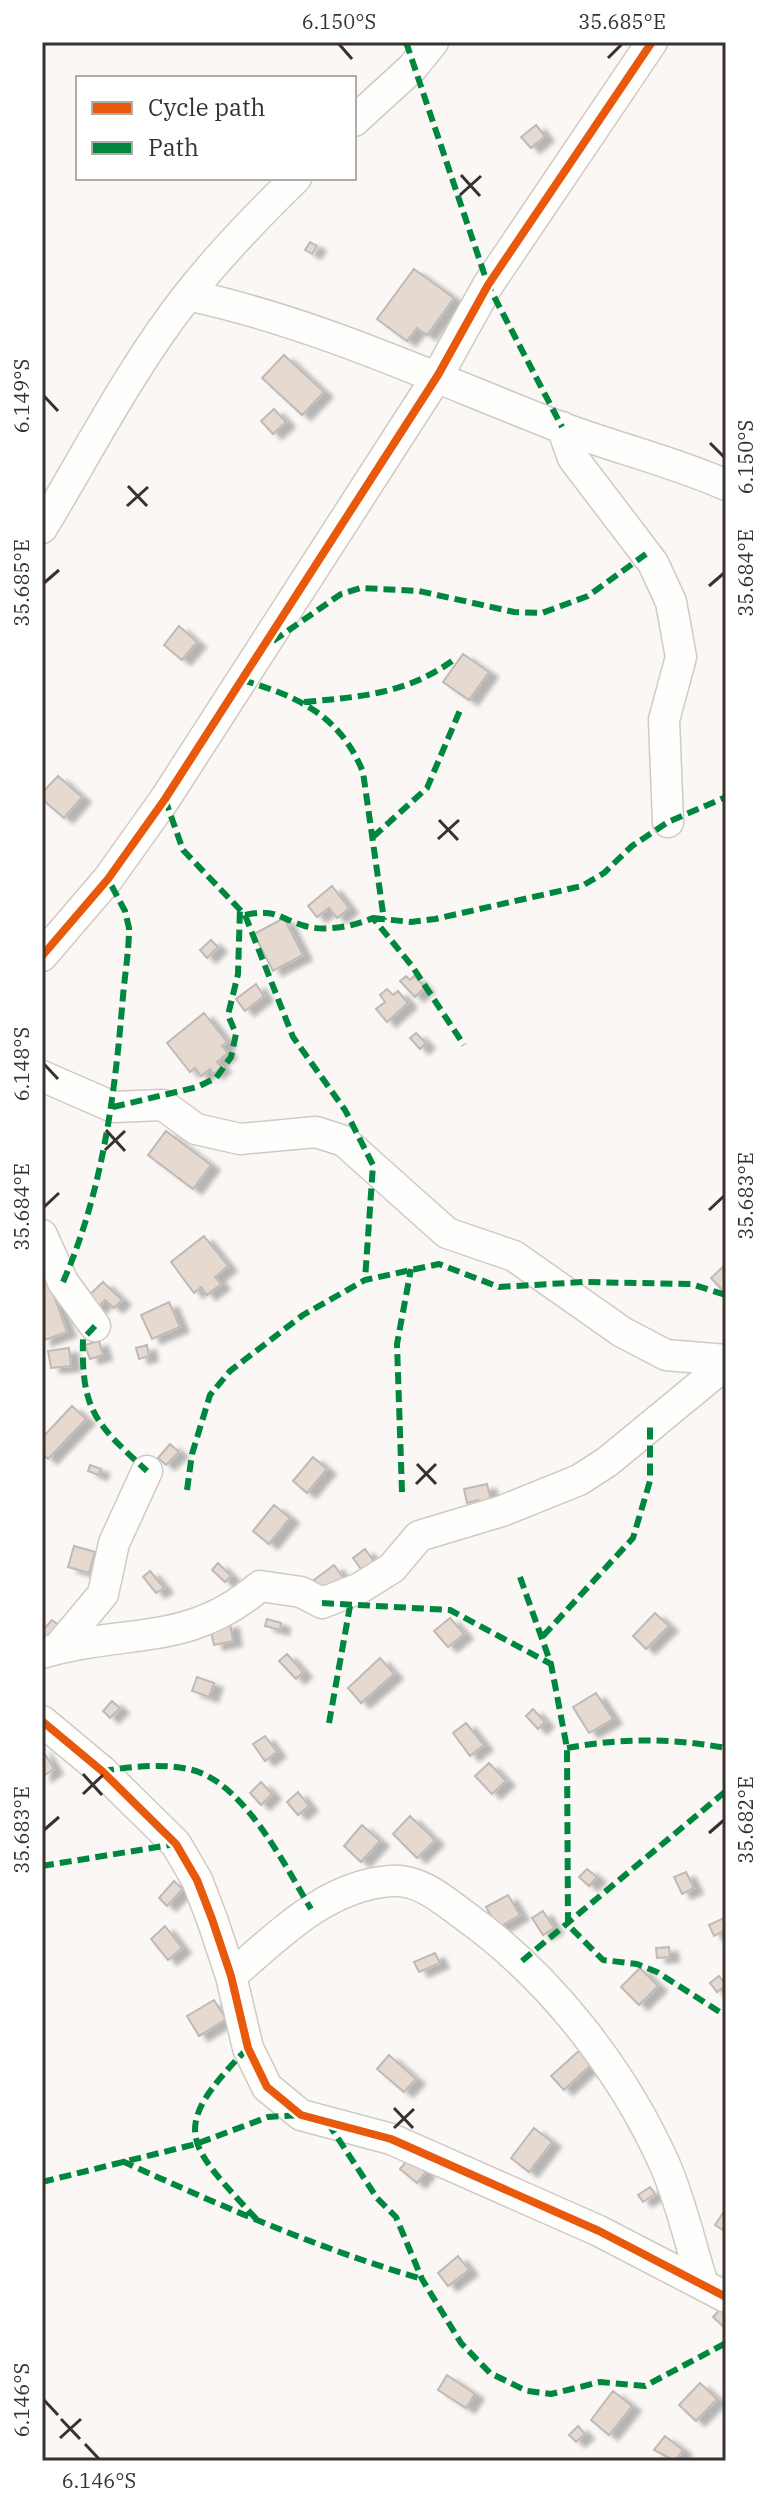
<svg xmlns="http://www.w3.org/2000/svg" width="768" height="2503" viewBox="0 0 768 2503" font-family="'IBM Plex Serif',serif">
<style>
.building{fill:#e6d9d0;stroke:#bfbab8;stroke-width:2;filter:url(#shadow)}
.lines{fill:none;stroke-linecap:round;stroke-linejoin:round}
.street-casing{stroke:#cfcac6;stroke-width:33}
.street{stroke:#fefefd;stroke-width:30}
.quiet{stroke:#00873e;stroke-width:6;stroke-dasharray:12 6;stroke-linecap:butt}
.cycleway-casing{stroke:#fff;stroke-width:13}
.cycleway{stroke:#e8590c;stroke-width:8}
.ticks{fill:none;stroke:#38312d;stroke-width:3}
.neatline{fill:none;stroke:#38312d;stroke-width:3}
.ticks-label{font-size:20px;text-anchor:middle;fill:#38312d}
</style>
<defs>
<filter id="shadow"><feDropShadow dx="9" dy="5" stdDeviation="2" flood-color="#0004"/></filter>
</defs>
<rect width="100%" height="100%" fill="#faf7f4"/>
<path class="building" d="M536,125L545,136L531,148L521,137Z
M310,242L317,246L312,254L305,250Z
M414,269L454,298L427,335L417,328L407,341L377,319Z
M284,355L324,392L302,415L262,378Z
M274,409L286,422L273,434L261,421Z
M179,626L197,642L182,660L164,645Z
M463,654L489,672L469,700L443,682Z
M58,776L82,797L64,818L42,799V793Z
M332,886L349,908L337,918L329,908L317,917L308,906Z
M284,918L303,955L273,971L254,934Z
M211,940L218,947L207,958L200,950Z
M406,976L410,980L414,976L425,987L415,997L400,981Z
M256,984L264,996L245,1011L236,999Z
M387,989L393,995L398,991L408,1003L387,1022L376,1009L385,1002L380,995Z
M204,1013L227,1042L222,1046L228,1053L217,1062L222,1067L214,1074L210,1069L201,1076L195,1068L190,1072L167,1043Z
M416,1033L426,1043L420,1049L410,1038Z
M166,1131L211,1165L193,1189L148,1155Z
M204,1236L228,1266L215,1277L221,1284L207,1295L201,1287L194,1293L171,1262Z
M726,1264V1292L725,1293L711,1278Z
M45,1271L67,1332L42,1341V1272Z
M103,1282L122,1300L114,1308L105,1300L95,1310L84,1300Z
M169,1302L180,1327L152,1339L141,1315Z
M99,1341L103,1355L90,1359L85,1345Z
M147,1345L149,1356L139,1359L136,1348Z
M69,1348L71,1366L51,1368L48,1351Z
M72,1406L86,1419L48,1459L42,1453V1438Z
M170,1444L179,1452L166,1465L158,1458Z
M313,1457L327,1469L307,1493L293,1481Z
M90,1465L101,1469L98,1475L88,1471Z
M487,1484L493,1509L481,1512L478,1500L467,1503L464,1489Z
M274,1505L290,1518L269,1544L253,1531Z
M74,1546L95,1552L89,1573L68,1567Z
M365,1549L378,1567L366,1576L353,1558Z
M218,1563L231,1576L225,1582L212,1570Z
M334,1565L347,1583L327,1597L314,1580Z
M150,1571L164,1588L156,1593L143,1577Z
M655,1613L669,1626L646,1649L633,1636Z
M450,1618L464,1634L448,1647L434,1631Z
M267,1619L281,1623L280,1630L265,1626Z
M52,1620L61,1627L48,1642L42,1637V1631Z
M230,1623L233,1641L214,1645L210,1627Z
M287,1654L303,1672L296,1679L279,1661Z
M380,1658L394,1674L361,1703L348,1688Z
M197,1677L214,1683L209,1697L192,1691Z
M596,1693L613,1719L589,1733L573,1707Z
M112,1701L120,1708L110,1718L103,1711Z
M533,1709L545,1722L538,1729L526,1716Z
M466,1723L484,1745L470,1756L453,1733Z
M265,1736L277,1752L265,1761L253,1744Z
M42,1749L54,1769L42,1777Z
M489,1763L506,1781L492,1794L475,1776Z
M261,1782L272,1794L261,1805L250,1793Z
M298,1792L309,1806L298,1815L287,1802Z
M410,1816L435,1840L417,1858L393,1834Z
M362,1825L380,1841L361,1862L344,1846Z
M587,1869L597,1877L589,1886L579,1877Z
M686,1872L694,1888L682,1894L674,1877Z
M174,1881L183,1889L167,1906L159,1898Z
M508,1895L520,1915L498,1928L486,1907Z
M543,1911L554,1928L543,1935L532,1918Z
M726,1917V1930L714,1936L709,1925Z
M165,1926L182,1948L168,1960L151,1939Z
M669,1947L670,1957L657,1958L656,1948Z
M435,1953L440,1963L419,1972L414,1962Z
M640,1968L658,1986L639,2005L621,1987Z
M719,1976L726,1985L717,1992L710,1983Z
M214,2000L226,2019L199,2036L187,2016Z
M581,2049L594,2062L564,2090L551,2076Z
M389,2055L416,2079L404,2092L377,2069Z
M534,2128L552,2142L529,2172L511,2158Z
M409,2158L426,2172L417,2183L400,2169Z
M650,2187L655,2194L643,2202L638,2195Z
M723,2213L726,2215V2232L715,2225Z
M458,2256L469,2270L448,2286L438,2273Z
M726,2303V2325L724,2327L713,2317Z
M447,2375L475,2394L466,2408L438,2390Z
M700,2383L717,2399L696,2421L679,2405Z
M613,2391L632,2406L609,2435L591,2420Z
M578,2426L585,2434L576,2442L569,2435Z
M665,2436L683,2450L675,2461L654,2450Z"/>
<g class="lines">
<g class="street-casing">
<path id="street" d="M354,121L412,68L433,42
M188,295C318,323 436,379 560,427C615,448 672,461 726,485
M562,427L573,458L653,563L671,602L681,657L664,720L668,822
M42,528C89,450 132,366 188,295C221,253 258,215 296,178
M42,956L108,879L165,799L438,375L488,285L652,42
M42,1076L113,1107L163,1105L196,1129L240,1139L316,1132L344,1141L447,1233L514,1256L622,1332L666,1355L726,1360
M42,1235L63,1282L95,1326
M57,1649L103,1594L114,1543L147,1471
M42,1653C125,1628 188,1648 260,1586L301,1592L322,1603L360,1588L392,1568L419,1536L502,1511L579,1480L607,1462L726,1364
M42,1721L102,1771L176,1844L197,1880L212,1919L231,1976L248,2048L267,2087L301,2115L391,2139L599,2231L726,2297
M231,1976C277,1937 325,1886 390,1881C420,1879 442,1899 465,1916C550,1977 622,2069 665,2165C681,2202 690,2243 702,2281"/>
</g>
<use href="#street" class="street"/>
<path class="quiet" d="M406,42L488,285L562,427
M273,641L341,594L361,588L419,591L514,612L542,613L588,596L646,554
M242,680C297,696 340,715 363,772L384,920
M304,702C359,697 406,694 452,661
M165,799L183,850L245,915C276,908 278,918 305,926C325,932 355,926 373,918L412,966L464,1045
M373,837L427,788L461,708
M245,915L293,1037L345,1110L373,1165L365,1280
M373,918L411,922L435,919L582,886L604,873L632,846L668,822L726,797
M113,1107L197,1087L216,1078L231,1057L236,1034L228,1015L238,974L240,908
M63,1282C103,1191 115,1094 123,996C125,973 129,951 129,928L125,911L108,879
M95,1326L83,1339C81,1411 96,1424 147,1471
M187,1490L192,1454L210,1395L230,1371L303,1315L365,1280L439,1264L499,1287L584,1282L691,1284L726,1295
M402,1492L397,1344L411,1269
M520,1577L551,1664L567,1748L568,1925L603,1960L637,1964L657,1972L726,2016
M322,1603L450,1610L551,1664
M543,1636L633,1538L650,1481V1427
M329,1723L350,1606
M567,1748C622,1738 671,1738 726,1748
M102,1771C131,1767 159,1763 188,1769C242,1779 284,1864 311,1909
M42,1866L176,1844
M522,1961L726,1791
M248,2048C166,2131 187,2143 258,2221
M328,2123L377,2198L396,2217L422,2279L461,2343L490,2373L527,2391L551,2394L600,2382L645,2386L726,2343
M122,2161C221,2206 317,2248 422,2279
M42,2182L196,2144L268,2117L301,2115"/>
<g class="cycleway-casing">
<path id="cycleway" d="M42,956L108,879L165,799L438,375L488,285L652,42
M42,1721L102,1771L176,1844L197,1880L212,1919L231,1976L248,2048L267,2087L301,2115L391,2139L599,2231L726,2297"/>
</g>
<use href="#cycleway" class="cycleway"/>
</g>
<path class="ticks" d="M339,44L352,59M608,58L622,44M461,175L480,196M460,195L481,176M44,396L58,411M710,443L724,457M128,486L147,506M127,506L148,487M44,583L59,570M709,586L724,573M439,820L458,840M438,839L459,820M44,1064L58,1079M106,1130L125,1151M105,1150L125,1131M44,1207L59,1193M709,1210L724,1196M417,1464L436,1484M416,1484L436,1464M83,1774L102,1795M83,1794L103,1775M44,1830L59,1817M709,1833L724,1820M394,2108L413,2128M394,2128L414,2109M44,2400L58,2415M61,2419L80,2439M60,2438L81,2419M85,2444L99,2459"/>
<rect width="768" height="2503" fill="none" stroke="#ffffff" stroke-width="88"/>
<rect x="76" y="76" width="280" height="104" fill="#ffffff" stroke="#afadab" stroke-width="2"/>
<rect x="92" y="102" width="40" height="12" fill="#e8590c" stroke="#afadab" stroke-width="2"/>
<text x="148" y="116" font-size="24" fill="#38312d">Cycle path</text>
<rect x="92" y="142" width="40" height="12" fill="#00873e" stroke="#afadab" stroke-width="2"/>
<text x="148" y="156" font-size="24" fill="#38312d">Path</text>
<rect x="44" y="44" width="680" height="2415" class="neatline"/>
<g class="ticks-label">
<text x="339" y="29">6.150°S</text>
<text x="622" y="29">35.685°E</text>
<text transform="translate(22 396) rotate(-90)" y="7">6.149°S</text>
<text transform="translate(746 457) rotate(-90)" y="7">6.150°S</text>
<text transform="translate(746 573) rotate(-90)" y="7">35.684°E</text>
<text transform="translate(22 583) rotate(-90)" y="7">35.685°E</text>
<text transform="translate(22 1064) rotate(-90)" y="7">6.148°S</text>
<text transform="translate(746 1196) rotate(-90)" y="7">35.683°E</text>
<text transform="translate(22 1207) rotate(-90)" y="7">35.684°E</text>
<text transform="translate(746 1820) rotate(-90)" y="7">35.682°E</text>
<text transform="translate(22 1830) rotate(-90)" y="7">35.683°E</text>
<text transform="translate(22 2400) rotate(-90)" y="7">6.146°S</text>
<text x="99" y="2488">6.146°S</text>
</g>
</svg>
